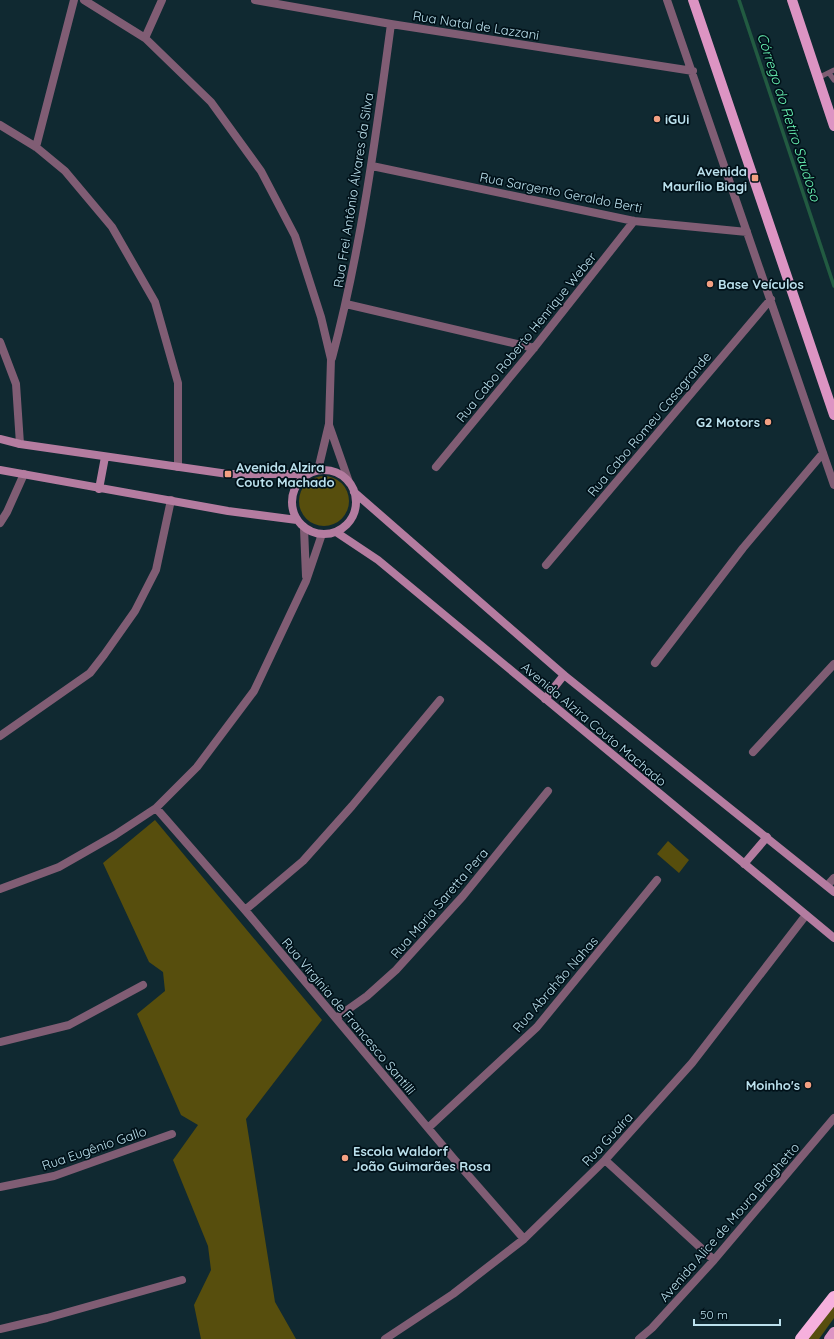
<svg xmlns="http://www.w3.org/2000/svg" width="834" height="1339" viewBox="0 0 834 1339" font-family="Quicksand,sans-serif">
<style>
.green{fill:#574e0d}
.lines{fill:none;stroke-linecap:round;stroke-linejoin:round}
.stream{stroke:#225b41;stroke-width:3.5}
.lane{stroke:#805d74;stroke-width:5}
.street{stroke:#805d74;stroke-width:8}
.secondary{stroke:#b47ca0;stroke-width:8}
.primary{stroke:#dc94c3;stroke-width:10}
.highway{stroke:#f6b0dd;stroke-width:12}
.poi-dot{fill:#f3a082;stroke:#001119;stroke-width:1.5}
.labels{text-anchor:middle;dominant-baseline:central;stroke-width:3.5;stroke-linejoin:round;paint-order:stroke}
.street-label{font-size:13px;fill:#bbe1ed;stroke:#001119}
.poi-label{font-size:13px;font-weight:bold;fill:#bbe1ed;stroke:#001119;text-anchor:start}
.water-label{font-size:14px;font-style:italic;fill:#6bf8b6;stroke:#001119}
</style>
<rect width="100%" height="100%" fill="#102931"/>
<path class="green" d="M299 501a25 25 0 1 1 50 0a25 25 0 1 1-50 0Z
M155,820L322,1020L246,1119L275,1302L296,1339H201L194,1305L211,1270L208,1246L173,1160L198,1125L181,1115L137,1014L165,991L163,972L149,962L103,863Z
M668,841L689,860L679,873L657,854Z
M834,1302V1318L819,1339H804Z"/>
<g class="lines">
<path class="stream" d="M739,0L834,286"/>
<path class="lane" d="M829,73L834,80
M818,78L834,70"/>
<path class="street" d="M84,0L145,38L211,102L261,171L295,236L321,317L331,359L329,424L318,470
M255,0L391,24L693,71
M667,0L834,485
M145,38L162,0
M0,125L36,147L65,171L112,227L155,302L178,383V467
M36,147L74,0
M372,166L634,221L747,232
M346,304L534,348
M0,342L16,384L20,444
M332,358C361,249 376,136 391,24
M329,425L349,482
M436,467L534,348L634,221
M0,523L7,512L24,474
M304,528L306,576
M546,565L771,299
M655,663L743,548L823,453
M0,736L90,673L104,655L135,611L156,570L171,500
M753,752L834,664
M156,808L245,910L454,1159L524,1239
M827,886L834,878
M0,889L59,867L115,835L156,808L197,767L254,691L306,581L322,534
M245,910L303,861L352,806L440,700
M336,1018L367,996L396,970L463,896L548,791
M0,1042L69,1025L143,985
M428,1128L537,1027L657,880
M605,1160L714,1260
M0,1187L54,1176L172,1134
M0,1329L47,1318L182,1280
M385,1339L453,1294L524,1239L605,1160L692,1063L806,915
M639,1339L652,1328L714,1260L834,1118"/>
<path class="secondary" d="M0,439L20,444L228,474H307
M0,470L228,511L297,520
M292 502a32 32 0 1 1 64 0a32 32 0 1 1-64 0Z
M99,489L105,457
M354,492L564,675L834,892
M336,532L378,560L834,938
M545,699L564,675
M744,864L767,837"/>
<path class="primary" d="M693,0L834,415
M792,0L834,126
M829,1339L834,1332"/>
<path class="highway" d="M801,1339L834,1297"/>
</g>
<g class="poi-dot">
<circle cx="657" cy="119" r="4"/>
<rect x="751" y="174" width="8" height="8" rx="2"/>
<circle cx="710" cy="284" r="4"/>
<circle cx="768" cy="422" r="4"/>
<rect x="224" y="470" width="8" height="8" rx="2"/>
<circle cx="808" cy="1085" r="4"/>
<circle cx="345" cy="1158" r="4"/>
</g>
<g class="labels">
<g class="street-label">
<text transform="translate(476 25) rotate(9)">Rua Natal de Lazzani</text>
<text transform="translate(353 190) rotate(-81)">Rua Frei Antônio Álvares da Silva</text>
<text transform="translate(561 192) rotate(11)">Rua Sargento Geraldo Berti</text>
<text transform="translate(526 337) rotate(-51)">Rua Cabo Roberto Henrique Weber</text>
<text transform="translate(649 424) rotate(-50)">Rua Cabo Romeu Casagrande</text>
<text transform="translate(594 724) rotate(40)">Avenida Alzira Couto Machado</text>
<text transform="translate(439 903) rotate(-49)">Rua Maria Saretta Pera</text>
<text transform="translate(555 984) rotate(-49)">Rua Abrahão Nahas</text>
<text transform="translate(349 1016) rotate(50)">Rua Virgínia de Francesco Santilli</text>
<text transform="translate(607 1139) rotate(-47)">Rua Guaíra</text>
<text transform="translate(94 1148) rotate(-19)">Rua Eugênio Gallo</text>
<text transform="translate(729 1222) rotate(-49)">Avenida Alice de Moura Braghetto</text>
</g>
<g class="poi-label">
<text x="665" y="119">iGUi</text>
<text x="747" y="171" text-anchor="end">Avenida<tspan x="747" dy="15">Maurílio Biagi</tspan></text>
<text x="718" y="284">Base Veículos</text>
<text x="760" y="422" text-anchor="end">G2 Motors</text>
<text x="236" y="467">Avenida Alzira<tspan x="236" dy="15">Couto Machado</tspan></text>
<text x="800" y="1085" text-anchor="end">Moinho's</text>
<text x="353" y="1151">Escola Waldorf<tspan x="353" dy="15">João Guimarães Rosa</tspan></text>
</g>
<g class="water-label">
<text transform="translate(789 117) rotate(72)">Córrego do Retiro Saudoso</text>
</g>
</g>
<path d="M694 1319v6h86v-6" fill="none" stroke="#bbe1ed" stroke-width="2"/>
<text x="700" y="1319" font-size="12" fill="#bbe1ed" stroke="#001119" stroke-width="3" paint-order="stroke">50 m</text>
</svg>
